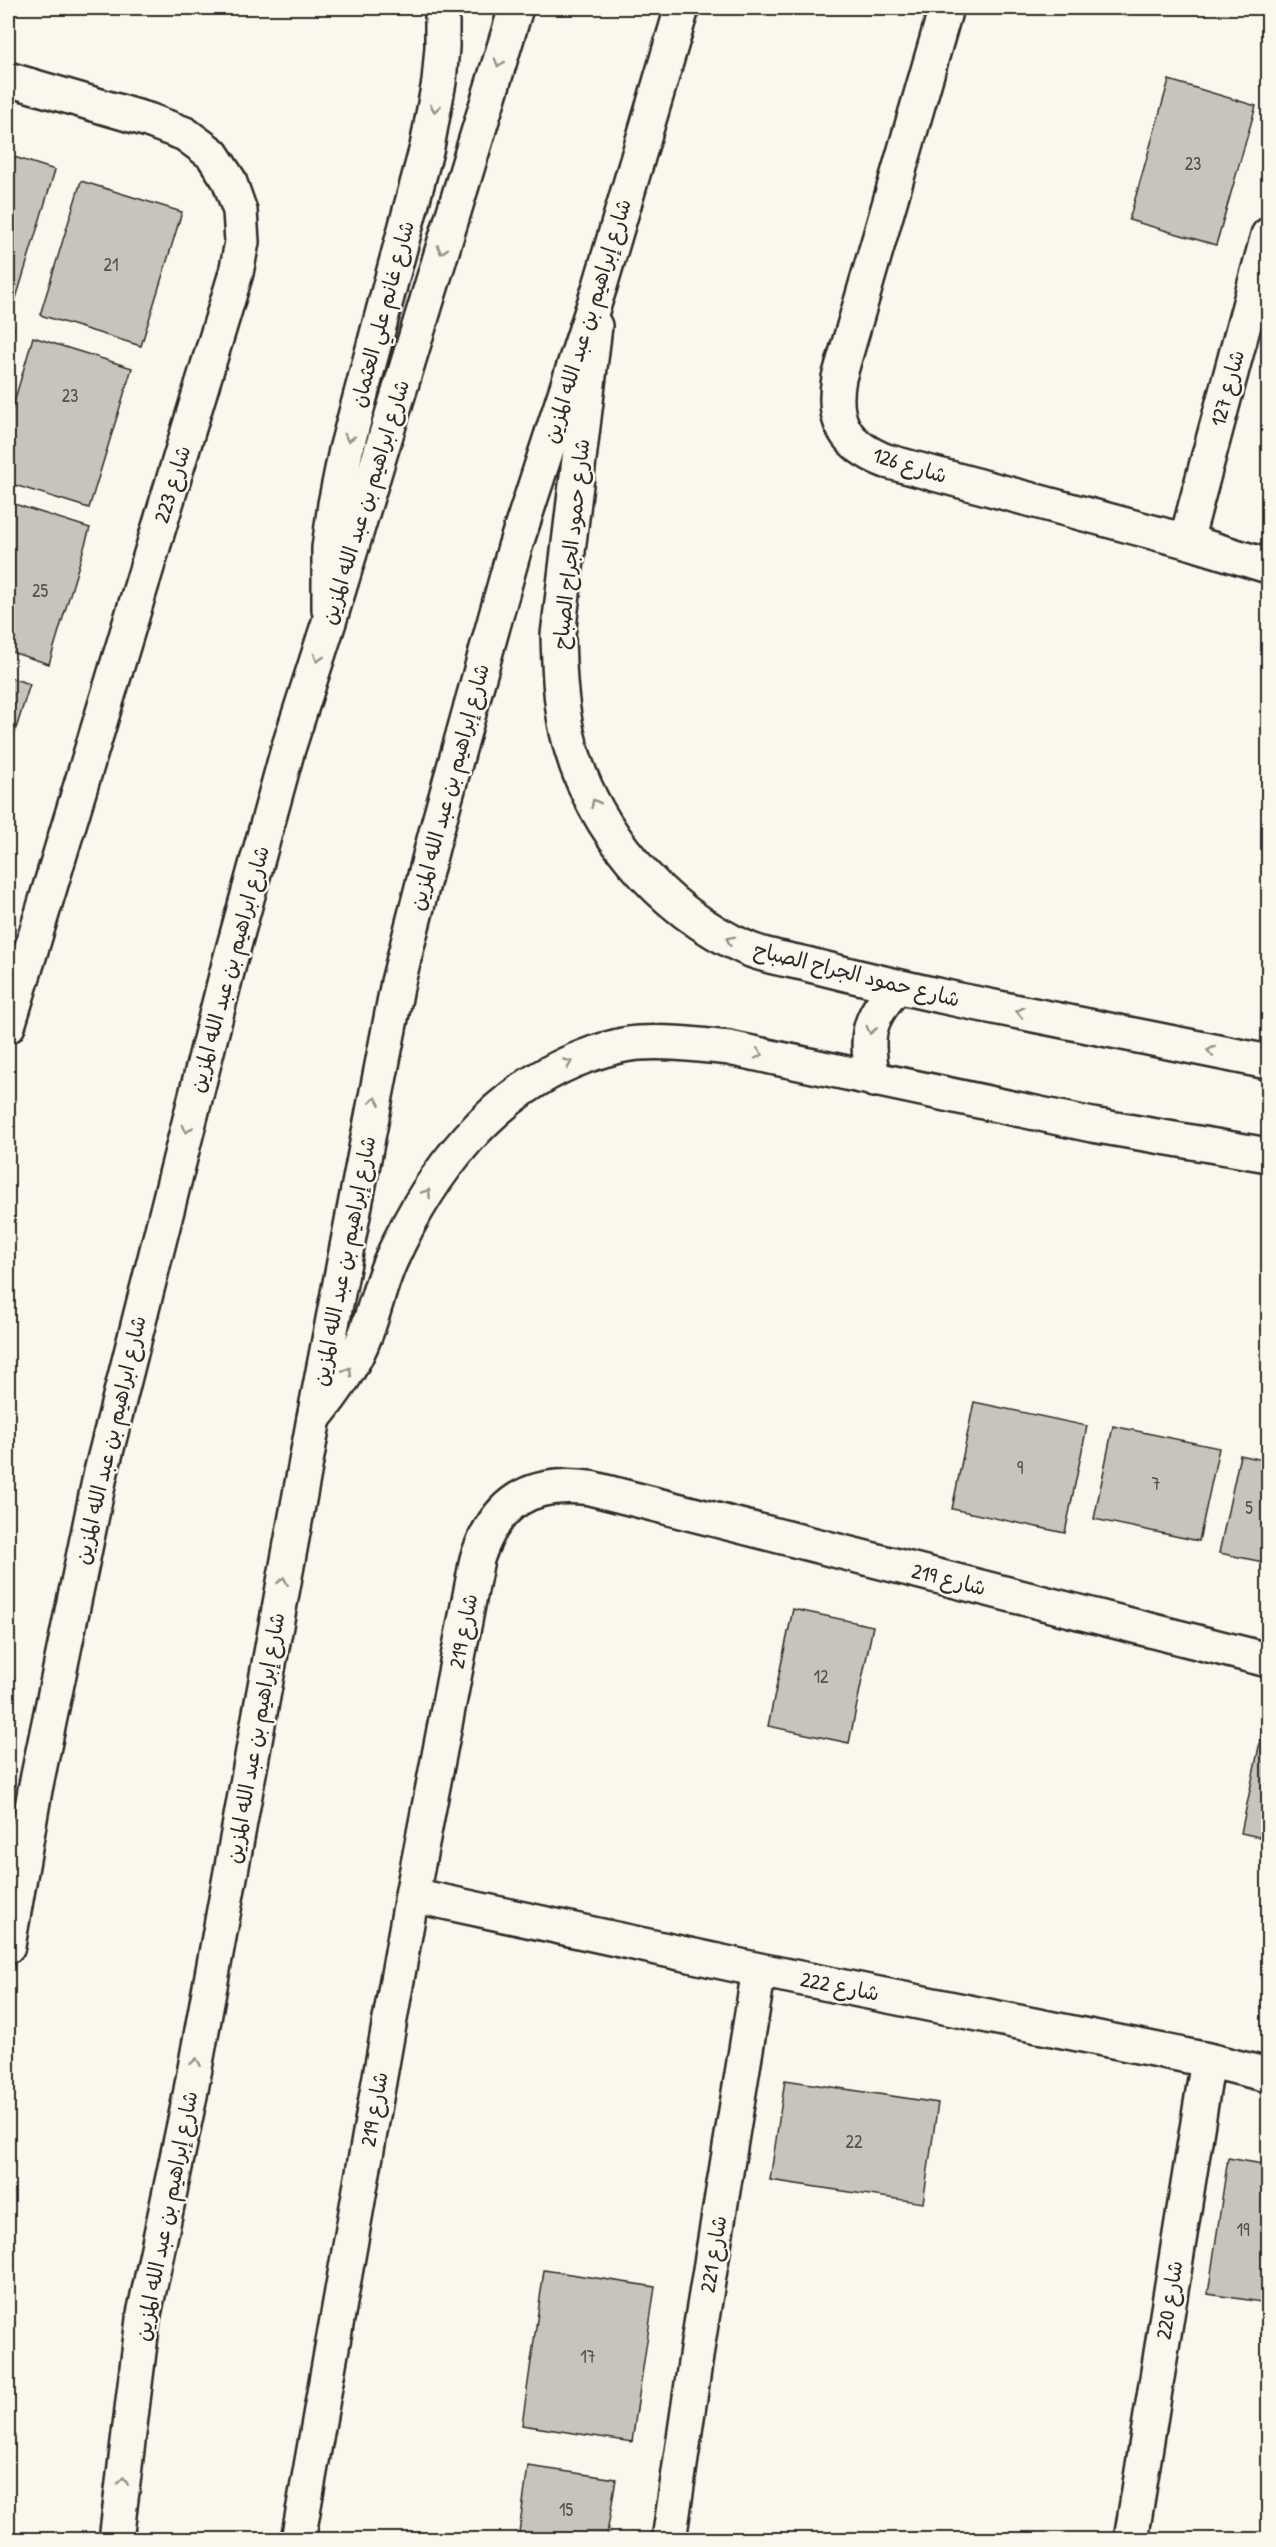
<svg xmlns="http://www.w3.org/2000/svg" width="1276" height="2547" viewBox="0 0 1276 2547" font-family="'Patrick Hand','Playpen Sans Arabic',sans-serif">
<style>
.building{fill:#c7c4bc;stroke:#2b2b2b;stroke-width:1.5}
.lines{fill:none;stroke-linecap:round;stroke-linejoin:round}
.minor-casing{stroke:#2b2b2b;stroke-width:38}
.major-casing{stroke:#2b2b2b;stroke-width:38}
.minor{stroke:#fbf7ec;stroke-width:33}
.major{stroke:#fbf7ec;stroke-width:33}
.oneway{stroke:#93918c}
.labels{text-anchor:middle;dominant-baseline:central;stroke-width:5;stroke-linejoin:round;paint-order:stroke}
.number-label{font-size:18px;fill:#52514f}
.street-label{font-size:21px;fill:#2b2b2b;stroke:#fbf7ec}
</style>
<rect width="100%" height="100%" fill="#fbf7ec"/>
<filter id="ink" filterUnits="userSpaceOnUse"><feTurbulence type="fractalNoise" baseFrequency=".0167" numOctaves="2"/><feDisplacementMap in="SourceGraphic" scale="12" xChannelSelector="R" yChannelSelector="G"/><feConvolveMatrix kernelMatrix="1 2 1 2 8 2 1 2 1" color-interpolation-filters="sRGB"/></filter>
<g filter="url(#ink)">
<path class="building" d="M1169,80L1256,106L1216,245L1129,220Z
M8,155L55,170L14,305L8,303Z
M81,181L182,212L141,346L40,315Z
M8,326L14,328L8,350Z
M33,337L132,368L89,508L8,483V423Z
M8,502L90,528L49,664L8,651Z
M8,677L30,684L9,751L8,750Z
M974,1402L1087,1426L1065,1533L952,1509Z
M1113,1426L1219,1448L1199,1541L1094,1519Z
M1240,1455L1268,1461V1563L1219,1553Z
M793,1609L873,1626L849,1743L768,1726Z
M1268,1703V1839L1241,1833Z
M785,2080L938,2103L923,2203L770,2180Z
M1228,2158L1268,2165V2303L1208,2294Z
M544,2270L655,2287L632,2442L522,2425Z
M528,2466L616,2479L606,2540H518Z"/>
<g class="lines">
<g class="minor-casing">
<path id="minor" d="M946,8L839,378C831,421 845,445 886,461L1186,541L1268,566
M8,79L148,120L185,134L212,154L229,180L240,211L242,242L236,273L8,1026
M595,326L558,635C559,668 560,700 567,732C588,825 660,911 748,949C767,957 790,960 810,965C861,978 912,990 964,1001C1065,1021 1167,1042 1268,1062
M1186,541L1268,235
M329,610V548L335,504L346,450L427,147L439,82L442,47V8
M874,1080C864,1038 867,1018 897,987
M314,1418C336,1391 354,1365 366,1333C375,1310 380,1284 391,1260C430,1173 493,1090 586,1056C602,1050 621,1044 639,1043C669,1041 699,1045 729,1048L1092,1125L1268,1155
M412,1895L759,1970L1208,2060L1268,2075
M298,2540L412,1895L477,1559C496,1502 530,1480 590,1488L1268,1660
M669,2540L698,2343L759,1970
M1131,2540L1208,2060"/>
</g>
<g class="major-casing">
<path id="major" d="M8,1946L35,1790L100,1476L229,964L288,749L329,622L516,8
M116,2540L143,2319L189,2101L314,1418L398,982L435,836L515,547L600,286L682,8"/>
</g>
<use href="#minor" class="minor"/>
<use href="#major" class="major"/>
</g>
<defs><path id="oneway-chevron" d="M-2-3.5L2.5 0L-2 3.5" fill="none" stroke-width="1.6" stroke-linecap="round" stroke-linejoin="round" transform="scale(1.5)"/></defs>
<g class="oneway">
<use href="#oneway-chevron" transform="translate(499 63) rotate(107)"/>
<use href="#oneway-chevron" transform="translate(435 108) rotate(99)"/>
<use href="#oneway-chevron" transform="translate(442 250) rotate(107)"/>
<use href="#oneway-chevron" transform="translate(349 438) rotate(105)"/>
<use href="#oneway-chevron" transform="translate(318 658) rotate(108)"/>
<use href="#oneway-chevron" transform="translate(595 803) rotate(-117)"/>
<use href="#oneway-chevron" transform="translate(730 940) rotate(-154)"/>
<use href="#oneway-chevron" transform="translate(1020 1012) rotate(-169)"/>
<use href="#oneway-chevron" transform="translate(871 1030) rotate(103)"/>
<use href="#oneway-chevron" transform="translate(1211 1051) rotate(-169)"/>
<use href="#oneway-chevron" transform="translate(759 1054) rotate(12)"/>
<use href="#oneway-chevron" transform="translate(568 1063) rotate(-23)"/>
<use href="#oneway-chevron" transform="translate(375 1101) rotate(-79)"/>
<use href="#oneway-chevron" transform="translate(187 1129) rotate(104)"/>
<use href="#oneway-chevron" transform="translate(427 1193) rotate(-57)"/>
<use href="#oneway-chevron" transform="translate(348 1371) rotate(-59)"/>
<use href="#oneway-chevron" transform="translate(283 1581) rotate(-80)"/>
<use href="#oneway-chevron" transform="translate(196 2062) rotate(-80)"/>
<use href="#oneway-chevron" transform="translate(123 2481) rotate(-83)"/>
</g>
</g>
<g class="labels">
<g class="number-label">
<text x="1193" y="163">23</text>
<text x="111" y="264">21</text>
<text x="70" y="395">23</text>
<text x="40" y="590">25</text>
<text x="1020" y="1467">9</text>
<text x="1156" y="1483">7</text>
<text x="1249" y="1507">5</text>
<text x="821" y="1676">12</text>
<text x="854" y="2141">22</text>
<text x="1243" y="2229">19</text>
<text x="588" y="2356">17</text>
<text x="566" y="2509">15</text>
</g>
<g class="street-label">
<text transform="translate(382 314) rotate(-75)">شارع غانم علي العثمان</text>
<text transform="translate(587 321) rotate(-73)">شارع إبراهيم بن عبد الله المزين</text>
<text transform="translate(1227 388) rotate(-75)">شارع 127</text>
<text transform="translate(910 465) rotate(17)">شارع 126</text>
<text transform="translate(172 484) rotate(-73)">شارع 223</text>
<text transform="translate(365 502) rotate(-73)">شارع ابراهيم بن عبد الله المزين</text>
<text transform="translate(571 544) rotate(-84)">شارع حمود الجراح الصباح</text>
<text transform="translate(449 787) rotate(-75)">شارع إبراهيم بن عبد الله المزين</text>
<text transform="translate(229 969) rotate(-75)">شارع ابراهيم بن عبد الله المزين</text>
<text transform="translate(857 974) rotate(14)">شارع حمود الجراح الصباح</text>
<text transform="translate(344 1261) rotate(-79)">شارع إبراهيم بن عبد الله المزين</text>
<text transform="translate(110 1440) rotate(-77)">شارع ابراهيم بن عبد الله المزين</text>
<text transform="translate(949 1579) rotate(14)">شارع 219</text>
<text transform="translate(463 1631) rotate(-79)">شارع 219</text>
<text transform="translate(255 1738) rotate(-80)">شارع إبراهيم بن عبد الله المزين</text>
<text transform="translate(840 1986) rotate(11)">شارع 222</text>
<text transform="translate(374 2109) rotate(-80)">شارع 219</text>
<text transform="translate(166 2216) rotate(-79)">شارع إبراهيم بن عبد الله المزين</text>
<text transform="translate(713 2254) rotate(-81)">شارع 221</text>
<text transform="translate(1169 2300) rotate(-81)">شارع 220</text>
</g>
</g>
<rect width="1276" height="2547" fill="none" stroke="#fbf7ec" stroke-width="30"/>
<rect x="15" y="15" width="1246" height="2517" fill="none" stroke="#2b2b2b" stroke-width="2" filter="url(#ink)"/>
</svg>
